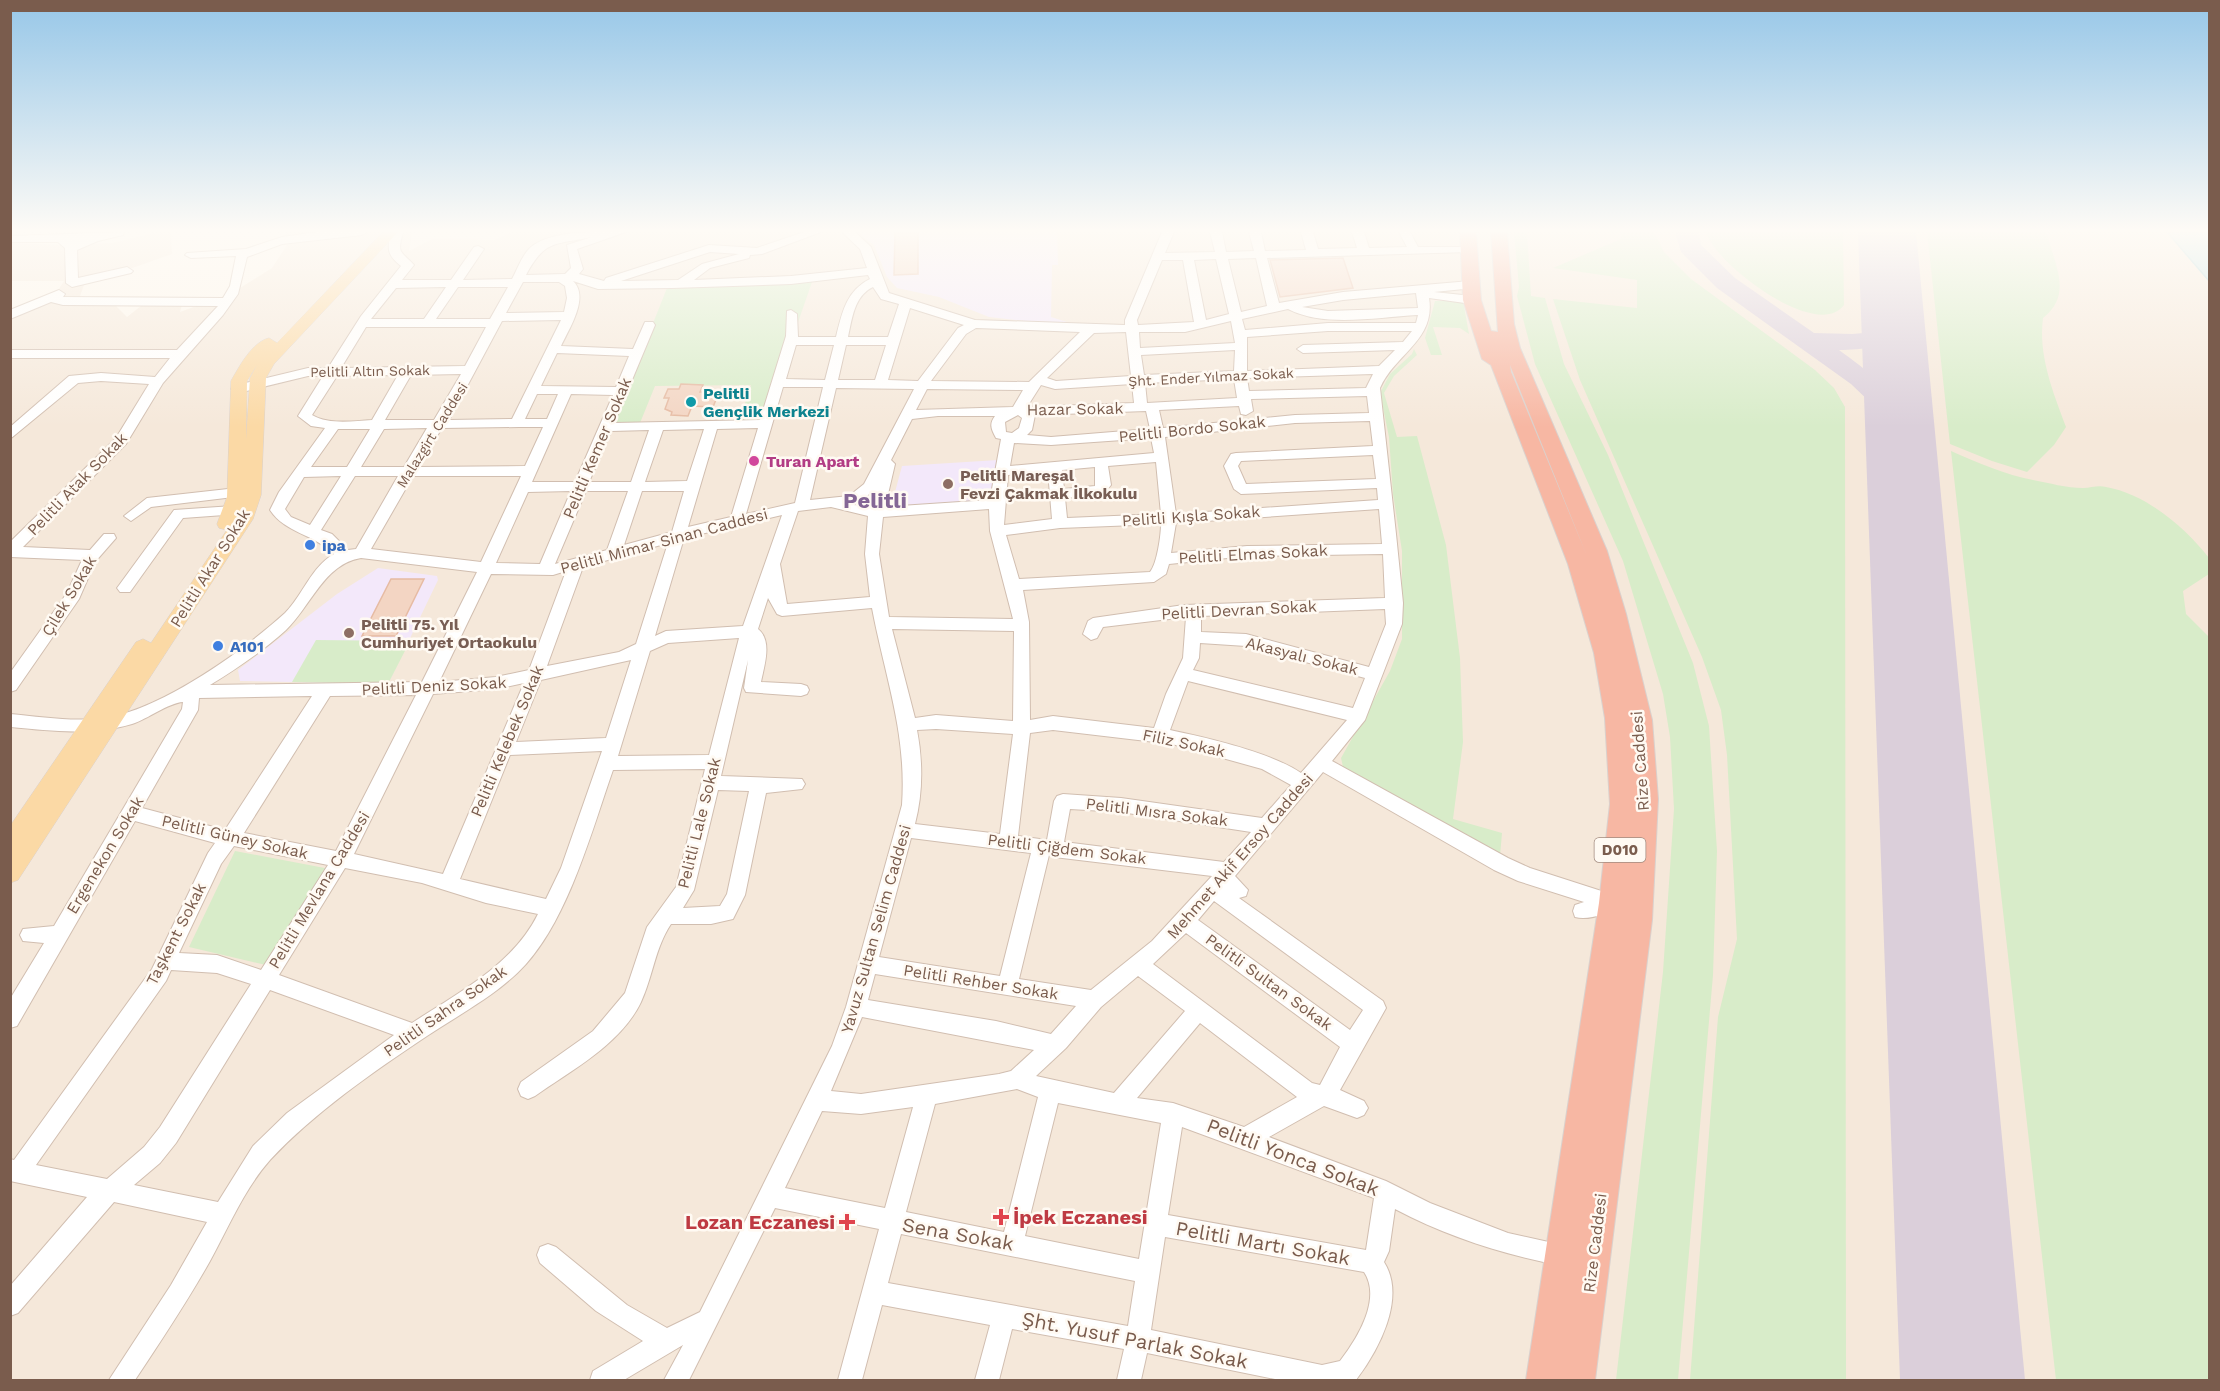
<svg xmlns="http://www.w3.org/2000/svg" width="2220" height="1391" viewBox="0 0 2220 1391" font-family="'Work Sans',sans-serif">
<style>
.residential{fill:#f5e8da}
.education{fill:#f3e8fa}
.green{fill:#d8ecc9}
.water{fill:#bfe3e8;stroke:#a5d3da;stroke-width:1.5}
.lines{fill:none;stroke-linecap:round;stroke-linejoin:round}
.taxiway{fill:#dbcfda;fill-rule:evenodd}
.runway{fill:#dbcfda;fill-rule:evenodd}
.building{fill:#f3d5c3;stroke:#e6bba3;stroke-width:1.5}
.minor-casing{stroke:#d1beb0;stroke-width:2}
.major-casing{stroke:#dad1cd;stroke-width:1}
.highway-casing{stroke:#dad1cd;stroke-width:2}
.minor{fill:#fff;fill-rule:evenodd}
.major{fill:#fbd9a5;fill-rule:evenodd}
.highway{fill:#f7b7a3;fill-rule:evenodd}
.culture-dot{fill:#0f9aa8;stroke:#fffaf3;stroke-width:2}
.hotel-dot{fill:#d1479c;stroke:#fffaf3;stroke-width:2}
.education-dot{fill:#8d6e63;stroke:#fffaf3;stroke-width:2}
.shop-dot{fill:#3f7fe0;stroke:#fffaf3;stroke-width:2}
.health-dot{fill:#e0444e;stroke:#fffaf3;stroke-width:2}
.labels{text-anchor:middle;dominant-baseline:central;stroke-width:5;stroke-linejoin:round;paint-order:stroke}
.far-street-label{font-size:14px;fill:#7a5c4d;stroke:#fffaf3}
.shield{fill:#fffaf3;stroke:#a28b7f;stroke-width:1.5}
.shield-label{font-size:15px;font-weight:bold;fill:#7a5c4d}
.culture-label{font-size:16px;font-weight:bold;fill:#0d838f;stroke:#fffaf3;text-anchor:start}
.street-label{font-size:16px;fill:#7a5c4d;stroke:#fffaf3}
.hotel-label{font-size:16px;font-weight:bold;fill:#b23c85;stroke:#fffaf3;text-anchor:start}
.education-label{font-size:16px;font-weight:bold;fill:#785e54;stroke:#fffaf3;text-anchor:start}
.shop-label{font-size:16px;font-weight:bold;fill:#366cbe;stroke:#fffaf3;text-anchor:start}
.near-street-label{font-size:20px;fill:#7a5c4d;stroke:#fffaf3}
.near-health-label{font-size:20px;font-weight:bold;fill:#be3a42;stroke:#fffaf3;text-anchor:start}
.district-label{font-size:22px;font-weight:bold;fill:#846695;stroke:#fffaf3}
</style>
<rect width="100%" height="100%" fill="#fdf6ec"/>
<path class="residential" d="M158,232H171L172,254L84,285L80,296L112,302L127,317L146,302L183,301L180,312L232,293L272,268L287,245L285,232H412L409,251L432,239L494,240L512,232H2167L2210,281L2209,1380H11L10,314L55,295L64,281H11V243L64,245L112,243Z"/>
<path class="education" d="M857,232H1057L1058,265H1052L1051,317L1070,323L1052,324L989,317L939,297L897,288L887,277L874,245Z
M998,460L995,501L891,507L902,466Z
M378,568L437,576L438,580L388,684L240,681L238,670L337,594Z"/>
<path class="green" d="M1514,232H1527L1531,296L1545,298L1564,364L1608,455L1693,663L1709,726L1717,851L1713,975L1678,1380H1616L1663,972L1674,809L1670,737L1663,694L1623,561L1535,364L1517,296L1519,287Z
M1621,232H1654L1664,252L1691,279L1815,370L1834,388L1845,407L1846,1380H1690L1718,1017L1737,939L1727,755L1721,710L1702,657L1580,380L1553,299L1637,308V280L1553,268L1621,239Z
M1706,232H1843L1844,305C1817,342 1714,263 1706,232Z
M1927,232H2046L2048,237C2056,268 2072,295 2043,318C2038,355 2053,392 2066,427L2054,445L2027,472L1992,461L1950,444Z
M812,282L763,423L739,422L751,385L655,386L640,423L613,424L667,288Z
M1435,301H1463L1469,334L1460,328L1433,327L1442,355H1431L1425,338Z
M1414,349L1417,355L1394,376L1384,393L1397,437L1417,436L1446,545L1460,658L1463,742L1453,819L1502,833L1500,856L1344,771L1341,758L1390,671L1402,639V551L1393,494L1389,437L1380,393L1390,374L1412,354Z
M1951,451C1976,462 2006,475 2033,480C2049,483 2067,488 2083,488C2091,488 2098,485 2106,487C2146,494 2185,527 2209,558V574L2183,591L2186,614L2210,638L2209,1380H2056Z
M316,640L410,641L388,684L292,682Z
M235,851L330,869L266,965L189,947Z"/>
<path class="water" d="M2167,232H2209V281Z"/>
<g class="lines">
<path class="taxiway" d="M1675,232H1699L1701,245L1735,278L1814,333L1852,334L1864,333L1892,320L1901,323L1905,328C1892,347 1861,350 1839,350C1868,371 1892,390 1912,420L1908,426L1898,429L1888,426L1873,405L1851,384L1717,288L1681,252Z"/>
<path class="runway" d="M1858,232H1916L2025,1380H1900Z"/>
</g>
<path class="building" d="M895,232H918V274L894,275Z
M1343,258L1353,288L1280,297L1270,260Z
M681,384L703,385L700,392H719L713,407L692,406L688,416L671,415L672,412L665,409L669,398H664L668,389H679Z
M391,579H424L396,636H362Z"/>
<g class="lines">
<g class="minor-casing">
<path id="minor" d="M124,232L123,235L98,241L77,250L78,278L127,267L133,271L131,273L72,287L66,283L65,248L58,242H10V236Z
M317,232H367L362,235L282,244L247,257L238,294L223,315L163,383L126,444L23,547L90,550L104,534H114L116,538L95,562L79,599L16,690L10,692V673L67,593L82,560L10,557V542L116,438L149,384L101,381L78,383L10,439V427L69,376L101,373L155,377L170,358H10V350H177L218,306L63,305L51,302L10,319V310L59,290L65,294L63,297L223,298L230,286L236,256L191,258L185,255L187,253L246,249L282,237Z
M391,232H403C397,254 400,250 414,265L402,280H451L474,247L478,246L484,249L463,280L512,279C517,270 521,258 528,250C547,229 602,232 626,232L577,249L583,269L579,274L604,281L606,278L709,245L757,248L804,232H821L762,254L750,255L749,258L710,268L694,280L791,276L867,268L860,249L842,232H855L871,247L889,293L975,320L1125,325V320L1162,232H1174L1165,253L1215,252L1210,232H1222L1226,252L1254,251L1249,232H1261L1265,251L1306,250L1301,232H1313L1318,249L1357,248L1352,232H1364L1369,248L1407,247L1399,232H1410L1418,247H1473L1475,249L1469,252L1267,258L1279,303L1343,292L1470,281L1476,285L1474,288L1434,292L1472,296L1478,300L1472,304L1429,298C1436,340 1395,354 1380,388L1396,534L1403,603L1402,624L1365,720L1332,761L1508,858L1530,868L1620,897L1622,903L1620,909C1607,913 1588,921 1575,917L1573,911L1575,905L1584,902L1518,881L1494,870L1323,772L1235,876L1248,890L1246,896L1239,898L1383,1001L1386,1008L1340,1090L1364,1101L1368,1108L1364,1115L1357,1118L1324,1106L1269,1137L1386,1181L1430,1203L1508,1233L1571,1247L1574,1255L1571,1263L1563,1266C1505,1255 1448,1237 1395,1209L1389,1251L1384,1262C1407,1298 1378,1351 1356,1380H1280L1147,1353L1141,1380H1117L1124,1349L1012,1329L999,1380H975L990,1325L882,1305L862,1380H838L879,1229L775,1208L689,1380H664L683,1345L624,1380H590L593,1371L643,1341L596,1311L540,1263L537,1255L540,1247L548,1244L556,1247L627,1305L667,1328L700,1312L832,1046L846,1007L902,805C907,733 885,677 872,608L782,616L777,614L768,598L758,629C773,641 764,666 761,682L801,684L807,686L809,690L807,694L801,696L746,692L744,688L748,660L721,776L802,779L805,784L802,789L766,793L745,895L733,919L711,924H671C655,948 653,976 641,1002C621,1044 572,1070 535,1096L528,1099L521,1096L518,1089L521,1082L593,1031L625,993L647,927L676,887L705,769L613,770C592,830 569,916 526,964C499,994 460,1014 427,1036C373,1072 315,1112 270,1160C245,1188 228,1228 210,1261C187,1302 161,1341 135,1380H109L171,1285L207,1222L114,1202L18,1313L10,1316V1286L87,1197L10,1181V1159L14,1160L152,969L208,853L215,843L135,821L17,1026L10,1028V999L44,943L23,941L20,935L23,929L54,926L182,709L183,702C168,703 148,719 132,724C92,736 52,731 10,727V714C43,717 78,723 110,717C166,706 243,651 285,613C303,595 311,567 334,554C314,534 285,533 270,510L279,492L325,428L311,426L298,416L323,376H308L238,393L231,389L233,386L308,368H328L361,316L401,266C387,255 387,249 391,232ZM592,237L567,245L571,268L565,274L526,275C545,239 555,245 592,237ZM710,252L739,254L702,264L678,280L621,281ZM1256,258L1267,306L1241,312L1228,259ZM1216,259L1229,314L1206,320L1194,260ZM1162,260H1183L1194,322L1138,325L1137,320ZM868,275L870,279C846,291 842,313 836,337H798L797,314L791,310L787,311L786,336L760,420L614,423L655,325L653,322H645L633,349L561,346C569,329 590,297 573,281L598,289L672,288L791,284ZM523,282H559L565,286L567,298L564,312L506,313ZM446,287L424,319H371L396,288ZM458,287H508L490,319H436ZM873,287L881,299L899,304L888,337H848C852,319 854,296 873,287ZM1416,293L1418,308L1328,311L1302,307L1343,300ZM910,308L964,325L958,328L918,381L888,380ZM1288,309C1325,328 1377,317 1418,315L1416,323H1328L1245,330L1242,319ZM561,320L512,419L449,420L502,321ZM1231,321L1235,343L1140,348L1139,332H1185ZM366,327H486L465,366L341,368ZM976,328L1080,332L1029,382L931,381L966,334ZM1328,331H1412L1403,342L1303,345L1297,349L1303,353L1395,350L1379,366L1247,371V337ZM1126,332L1131,376L1056,381L1047,378L1094,333ZM796,345H834L825,380L786,379ZM846,345H886L875,380H838ZM1235,350L1234,371L1144,375L1141,355ZM557,353L629,356L616,387L541,386ZM461,374L434,420H385L411,375ZM1373,374L1366,388L1249,391L1247,378ZM398,375L372,420C353,421 329,425 312,415L337,376ZM1234,379L1237,398L1147,403L1145,383ZM1132,384L1134,403L1027,407L1041,385L1055,389ZM783,387H823L795,503L746,514ZM836,388L914,389L864,484L849,496L810,500ZM927,389L1023,390L1013,407L916,410ZM537,394H558L547,419H525ZM571,394L613,395L575,482H532ZM1367,396L1369,413L1295,415L1163,428L1159,410L1239,406L1241,414L1246,415L1253,411L1251,399ZM1146,411L1150,429L1051,437L1027,435L1032,430L1035,415ZM1018,415L1022,418L1019,428L1012,433L1006,432L1005,422ZM938,416H995C989,424 991,429 996,438L1001,439L990,500L885,507L895,464L891,460L912,419ZM1370,421L1373,446L1236,453L1231,454L1224,466L1234,489L1241,494L1377,488L1378,500L1176,514L1165,437L1295,423ZM519,427H543L525,466L418,467L442,428ZM758,428L731,517L688,527L717,429ZM338,429H370L347,467H311ZM384,429L427,428L404,467H361ZM704,429L687,481L645,482L663,430ZM649,430L631,482H589L611,431ZM1151,438L1154,453L1010,466L1014,443L1051,445ZM1373,455L1376,479L1246,484L1238,466L1241,461ZM1156,462L1161,514L1067,518L1065,498C1081,496 1101,499 1111,485L1108,466ZM1095,467V486L1064,489L1062,470ZM1048,471L1052,519L1004,525L1008,475ZM341,476L310,525L291,517L285,509L304,477ZM355,476H398L356,549L348,550L332,534L321,530ZM413,476H521L481,562L371,549ZM571,491L540,564L496,563L528,492ZM586,491H628L607,550L555,564ZM642,491H684L672,532L624,545ZM874,491L870,506L853,505ZM831,507L868,516L865,554L870,597L787,604L780,564L798,511ZM989,509L990,531L1013,619L889,617L879,554L883,517ZM1379,509L1382,544L1247,546L1171,553L1176,523ZM782,515L743,626L666,631L655,636L684,538ZM1161,524C1161,535 1157,564 1150,572L1019,579L1006,535L1060,528ZM668,543L636,644L619,652L547,666L583,567ZM1383,554L1385,598L1184,605L1093,618L1088,621L1083,634L1091,640L1097,638L1103,627L1186,617L1183,658L1166,694L1154,728L1053,716L1030,720L1029,622L1023,590L1154,582L1166,574L1169,564L1247,556ZM361,558L477,572L422,682L210,685C236,669 263,651 286,630C311,606 324,564 361,558ZM566,571L529,670L496,677L439,682L491,574L553,575ZM1385,609L1386,624L1369,667L1246,634L1201,632V616ZM892,629L1014,631L1013,721L936,715L915,718ZM739,638L709,755L618,756L650,651L668,643ZM1200,643L1246,646L1365,678L1353,708L1193,670L1199,658ZM631,660L606,738L516,742L541,680ZM1188,681L1347,720L1301,773C1270,752 1208,738 1170,730ZM524,683L443,874L354,854L433,694L496,689ZM416,695L336,851L244,833L330,696ZM312,696L225,830L142,808L198,710L199,698ZM936,729L1013,734L1000,834L915,824C923,793 923,762 917,730ZM1053,730L1172,744L1262,769L1291,785L1262,818L1121,798L1063,794L1057,796L1054,801L1047,840L1018,836L1030,733ZM602,751L561,868L546,899L460,879L510,755ZM718,790L749,791L727,894L720,906L683,908L694,890ZM1070,809L1121,812L1251,832L1224,862L1064,842ZM911,838L1031,853L1000,976L879,957ZM234,846L328,865L261,970L217,955L179,953L221,864ZM1049,855L1054,857L1212,876L1152,941L1091,990L1019,979ZM345,868L422,883L486,903L538,914C513,965 458,993 412,1023L279,975ZM1214,901L1363,1010L1350,1030L1198,920ZM1186,933L1340,1047L1320,1085L1312,1083L1153,964ZM171,970L217,973L251,984L160,1127L144,1147L107,1179L36,1165L166,981ZM875,974L1076,1006L1051,1034L996,1021L868,1000ZM1138,976L1185,1011L1114,1093L1036,1076L1066,1048L1101,1007ZM270,990L394,1035L287,1113L253,1146L218,1202L134,1185L160,1163L176,1143ZM862,1017L1034,1050L1011,1071L999,1074L861,1094L831,1091ZM1200,1023L1297,1097L1244,1127L1173,1103L1137,1098ZM1017,1089L1038,1097L1004,1232L906,1212L935,1104ZM1058,1103L1161,1123L1139,1259L1025,1236ZM913,1107L885,1208L785,1188L822,1111L861,1114ZM1182,1127L1374,1198L1366,1250L1168,1215ZM901,1234L1135,1281L1128,1326L888,1283ZM1165,1237L1364,1272C1382,1299 1357,1339 1340,1361L1322,1365L1151,1330Z
M237,488L242,490L244,493L242,496L151,507L131,521L124,516L147,498Z
M233,506L240,511L238,514L183,518L130,592H120L117,588L120,584L174,510Z"/>
</g>
<g class="major-casing">
<path id="major" d="M383,232H398L274,364L266,378L261,495L253,519L18,880L10,883V826L136,642L143,639L151,643L227,530L219,528L217,524L227,497L231,381C239,367 252,342 269,338L277,343ZM257,365L250,378L246,440L247,381Z"/>
</g>
<g class="highway-casing">
<path id="highway" d="M1460,232H1476L1481,300L1491,331L1498,332L1491,232H1507L1514,324L1520,348L1607,551L1626,614L1652,720L1658,799L1652,920L1595,1380H1526L1599,903L1610,804L1605,718L1594,653L1568,564L1491,365L1482,359L1463,300ZM1510,365L1587,556L1511,372Z"/>
</g>
<use href="#minor" class="minor"/>
<use href="#major" class="major"/>
<use href="#highway" class="highway"/>
</g>
<linearGradient id="sky" x2="0" y2="1"><stop stop-color="#97c7e8"/><stop offset="0.54" stop-color="#fefbf6"/><stop offset="1" stop-color="#fefbf6" stop-opacity="0"/></linearGradient>
<rect width="2220" height="427" fill="url(#sky)"/>
<circle class="culture-dot" cx="691" cy="402" r="6"/>
<circle class="hotel-dot" cx="754" cy="461" r="6"/>
<g class="education-dot">
<circle cx="948" cy="484" r="6"/>
<circle cx="349" cy="633" r="6"/>
</g>
<g class="shop-dot">
<circle cx="310" cy="545" r="6"/>
<circle cx="218" cy="646" r="6"/>
</g>
<g class="health-dot">
<path d="M998 1208h6v6h6v6h-6v6h-6v-6h-6v-6h6z"/>
<path d="M844 1213h6v6h6v6h-6v6h-6v-6h-6v-6h6z"/>
</g>
<g class="labels">
<g class="far-street-label">
<text transform="translate(370 371) rotate(-1)">Pelitli Altın Sokak</text>
<text transform="translate(1211 377) rotate(-3)">Şht. Ender Yılmaz Sokak</text>
<text transform="translate(432 435) rotate(-58)">Malazgirt Caddesi</text>
</g>
<rect class="shield" x="1594.5" y="838" width="51" height="24" rx="4.5"/>
<g class="shield-label">
<text x="1620" y="850">D010</text>
</g>
<g class="culture-label">
<text x="703" y="393">Pelitli<tspan x="703" dy="18">Gençlik Merkezi</tspan></text>
</g>
<g class="street-label">
<text transform="translate(1075 409) rotate(-1)">Hazar Sokak</text>
<text transform="translate(1192 429) rotate(-6)">Pelitli Bordo Sokak</text>
<text transform="translate(597 448) rotate(-67)">Pelitli Kemer Sokak</text>
<text transform="translate(77 484) rotate(-46)">Pelitli Atak Sokak</text>
<text transform="translate(1191 516) rotate(-4)">Pelitli Kışla Sokak</text>
<text transform="translate(664 541) rotate(-15)">Pelitli Mimar Sinan Caddesi</text>
<text transform="translate(1253 554) rotate(-3)">Pelitli Elmas Sokak</text>
<text transform="translate(210 568) rotate(-58)">Pelitli Akar Sokak</text>
<text transform="translate(69 596) rotate(-59)">Çilek Sokak</text>
<text transform="translate(1239 610) rotate(-3)">Pelitli Devran Sokak</text>
<text transform="translate(1302 656) rotate(14)">Akasyalı Sokak</text>
<text transform="translate(434 686) rotate(-3)">Pelitli Deniz Sokak</text>
<text transform="translate(507 741) rotate(-67)">Pelitli Kelebek Sokak</text>
<text transform="translate(1184 743) rotate(12)">Filiz Sokak</text>
<text transform="translate(1640 761) rotate(-94)">Rize Caddesi</text>
<text transform="translate(1157 812) rotate(7)">Pelitli Mısra Sokak</text>
<text transform="translate(699 823) rotate(-76)">Pelitli Lale Sokak</text>
<text transform="translate(235 837) rotate(13)">Pelitli Güney Sokak</text>
<text transform="translate(1067 849) rotate(7)">Pelitli Çiğdem Sokak</text>
<text transform="translate(105 855) rotate(-59)">Ergenekon Sokak</text>
<text transform="translate(1240 856) rotate(-49)">Mehmet Akif Ersoy Caddesi</text>
<text transform="translate(319 890) rotate(-59)">Pelitli Mevlana Caddesi</text>
<text transform="translate(876 929) rotate(-74)">Yavuz Sultan Selim Caddesi</text>
<text transform="translate(176 934) rotate(-63)">Taşkent Sokak</text>
<text transform="translate(981 982) rotate(9)">Pelitli Rehber Sokak</text>
<text transform="translate(1269 982) rotate(36)">Pelitli Sultan Sokak</text>
<text transform="translate(445 1011) rotate(-35)">Pelitli Sahra Sokak</text>
<text transform="translate(1595 1243) rotate(-83)">Rize Caddesi</text>
</g>
<g class="hotel-label">
<text x="766" y="461">Turan Apart</text>
</g>
<g class="education-label">
<text x="960" y="475">Pelitli Mareşal<tspan x="960" dy="18">Fevzi Çakmak İlkokulu</tspan></text>
<text x="361" y="624">Pelitli 75. Yıl<tspan x="361" dy="18">Cumhuriyet Ortaokulu</tspan></text>
</g>
<g class="shop-label">
<text x="322" y="545">ipa</text>
<text x="230" y="646">A101</text>
</g>
<g class="near-street-label">
<text transform="translate(1293 1157) rotate(21)">Pelitli Yonca Sokak</text>
<text transform="translate(958 1234) rotate(10)">Sena Sokak</text>
<text transform="translate(1263 1243) rotate(10)">Pelitli Martı Sokak</text>
<text transform="translate(1135 1340) rotate(11)">Şht. Yusuf Parlak Sokak</text>
</g>
<g class="near-health-label">
<text x="1013" y="1217">İpek Eczanesi</text>
<text x="835" y="1222" text-anchor="end">Lozan Eczanesi</text>
</g>
<g class="district-label">
<text x="875" y="500">Pelitli</text>
</g>
</g>
<rect width="2220" height="1391" fill="none" stroke="#7a5c4d" stroke-width="24"/>
</svg>
